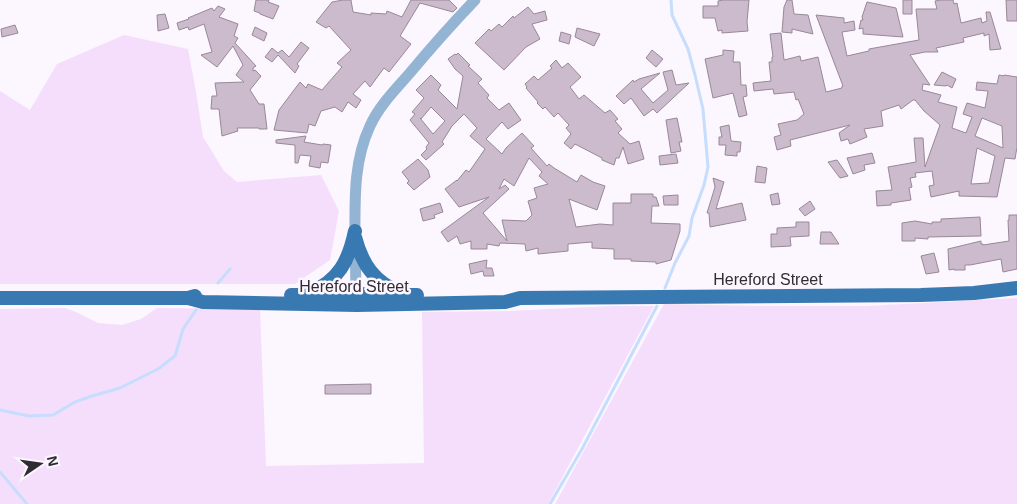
<svg xmlns="http://www.w3.org/2000/svg" width="1017" height="504" viewBox="0 0 1017 504" font-family="Helvetica,sans-serif">
<style>
.green{fill:#f5defb}
.lines{fill:none;stroke-linecap:round;stroke-linejoin:round}
.stream{stroke:#c6ddfd;stroke-width:3}
.building{fill:#ccbbcd;stroke:#988898;fill-rule:evenodd}
.minor{stroke:#94b4d4;stroke-width:11}
.major{stroke:#3979b1;stroke-width:14}
.labels{text-anchor:middle;dominant-baseline:central;stroke-width:5;stroke-linejoin:round;paint-order:stroke}
.street-label{font-size:16px;fill:#312c33;stroke:#fcf6fe}
</style>
<rect width="100%" height="100%" fill="#fcf6fe"/>
<path class="green" d="M124,35L188,49L196,92L203,137L224,171L237,182L321,175L339,211L330,260L295,284H0V91L30,110L57,64Z
M1017,298V504H555L664,304L757,306H866Z
M612,306H654L548,504H0V309L65,308L76,312L98,323L122,325L141,319L157,308L260,309L266,466L424,463L422,312L506,311Z"/>
<g class="lines">
<path class="stream" d="M218,283L230,269
M665,288L675,263L689,236L692,218L704,185L708,167L703,109L695,75L688,49L672,15L671,0
M0,410L29,416L53,415L75,402L92,396L120,388L158,369L175,356L183,329L196,310
M0,472L27,504
M550,504L582,449L657,306"/>
</g>
<path class="building" d="M256,0H269L268,2L279,6L273,19L260,14V13L254,11Z
M343,0H351L353,12L371,15V13L386,14L387,11L402,17L411,0H449L457,8L453,12L420,3L400,36L411,44L389,72L384,68L370,87L365,81L353,94L361,100L356,108L348,102L342,112L335,107L321,111L315,126L309,124L307,133L274,130L279,110L300,82L306,88L308,84L322,90L342,67L337,63L351,50L329,26L326,28L316,22L332,2Z
M723,0H749L747,22L748,31L722,33V30L718,31L715,18H703V6H718V1Z
M787,0H792L794,14L808,15L813,34L792,29V33L782,32L784,7Z
M903,0H912V14H903Z
M941,0H953L954,4L957,3L961,23L981,18L982,23L987,21L986,12H990L1001,49L990,50L989,34L984,36V33L963,38L964,42L936,48L938,52H925L910,55L930,85L923,84L922,90L941,95L938,102L957,107L952,128L966,133L972,117L963,114L967,103L985,108L988,91L976,90L977,82L997,84L999,75L1004,76V75L1017,77V147L1015,159L1005,158L997,197L959,196V191L931,197L929,186L934,185L932,171L915,173L916,177L910,178L912,187L909,188L911,200L891,203V205L877,206L876,191L892,190L888,167L916,162L914,138H923L925,167L940,125L924,111L915,100H913L901,109L899,105L881,111L883,126L864,129L867,137L850,144L848,139L841,141L839,133L850,125L790,140L791,146L777,150L774,137L781,135L778,124L797,120L804,114L798,99L796,100L794,92L774,94L773,89L754,91L753,83L771,81L769,62H772V57H773L770,34L781,33L784,60L800,56L801,61L818,57L826,92L842,88V86H843L816,15L844,18V23L854,21L855,30L842,32L847,56L869,51V49L919,40L916,9H937L935,1ZM982,118L1002,126L1003,148L975,136ZM977,148L995,156L989,183L971,184Z
M1006,0H1017V21H1007Z
M867,2L896,8L903,37L863,34V28L859,29L861,20H863L862,17Z
M218,6L225,9L219,17L238,24L234,36L238,38L235,43L256,66L253,68V71L255,70L261,76L250,90L259,104H264L267,129H259V128H237L238,131L222,136L219,109H211L212,96H217L215,83L244,82L236,75L243,65L233,46L217,67L201,55L212,52L204,24L189,30L188,27L179,30L177,23L189,19L188,18L212,8L214,11Z
M528,7L534,14L545,11L547,20L532,24L540,39L526,47L504,70L475,43L489,29L491,31L499,24L502,27L513,16L514,18Z
M165,14L169,28L158,31L157,15Z
M15,25L18,33L2,37L1,29Z
M255,27L267,33L264,41L252,35Z
M577,28L600,34L594,46L575,37Z
M561,32L571,35L569,44L559,41Z
M301,42L309,48L297,64L299,66L295,73L278,55L272,62L265,57L272,48L278,53L282,50L289,57Z
M652,50L663,59L656,67L646,58Z
M723,50L734,51L733,62H740L741,85H746L747,96L743,97L747,115L739,117L733,93L713,98L705,59L723,55Z
M458,53L470,65L468,66L482,79L478,83L489,95L487,98L499,110L509,103L521,120L508,129L502,122L486,139L502,154L506,148L522,133L534,146L531,148L547,166L549,164L554,168L577,182L581,175L593,182L605,186L597,210L569,199L576,227L600,224L613,225V203H631V194H653V197H656L659,206H652L651,223L680,224V231L671,260L656,264V262L631,261V259H614V249L592,248V242L568,244V251L538,254V248L526,251L525,244L500,243L499,246L487,244V249H471V241L460,244L457,236L448,242L441,232L489,197L459,207L445,189L457,180V181L466,170L469,172L485,149L470,136L477,128L464,114L452,126L442,142L444,144L426,160L421,155L427,149L426,147L429,143L410,120L415,114L412,112L424,98L416,90L431,75L441,85L438,90L457,109L463,76L455,69L448,59L455,54L456,55ZM431,107L445,121L433,134L420,118L421,119ZM529,158L542,172L539,176L548,184L534,188L537,198L528,201L532,215L526,221L502,220L507,241L483,213L509,189L505,185L499,189L504,179L514,186Z
M556,60L562,68L568,63L581,77L570,87L579,99L584,95L605,113L610,110L618,119L615,121L622,129L618,133L630,144L639,141L644,159L628,164L623,147L619,158H616L614,165L602,160V158L575,144L571,149L564,143L571,134L566,128L569,125L558,113L554,117L545,107L543,109L537,103L538,102L526,88L527,87L525,84L534,76L538,80L552,68L550,66Z
M672,70L676,85L689,83L657,113L653,109L644,116L631,98L624,104L616,96L633,80L634,82L639,79L660,73L641,89L653,103L668,90L663,72Z
M942,72L956,79L952,88L947,85L946,86L934,85Z
M677,118L682,142H679L681,151L671,153L666,120Z
M729,125L731,141L741,142L740,152H737V156L725,155L726,145H719V137H722L720,127Z
M306,136L304,142L322,145L323,144L331,145L328,163L321,162L320,168L309,166L311,156L300,155L298,163H295V145L276,143V140Z
M872,153L875,163L864,165L865,170L853,174L847,158Z
M676,154L678,163L660,165L659,156Z
M418,159L428,170L430,177L414,190L407,183L409,181L402,172Z
M837,160L848,176L840,178L828,162Z
M757,166L767,168L765,183L755,182Z
M713,178L724,182L716,209L742,203L746,220L710,227L709,213H707L715,187Z
M778,193L780,204L772,205L770,195Z
M678,195V205H664L663,196Z
M810,201L815,209L805,216L799,209Z
M440,203L443,212L434,215L435,218L423,221L420,209Z
M1009,215H1017V269L1003,272L1001,259L970,265H965V270H954V269L949,270L948,249L981,241V244H983V245L1009,241L1008,220H1009Z
M980,217L981,236L928,237V239L915,238V241H902V223L915,221L932,224V222H941V219Z
M796,222H809V236L790,237L791,246L771,247V234H777V228L796,227Z
M821,232H831L839,244H820Z
M934,253L939,272L926,274L921,256Z
M487,260L486,268H492L494,276H484L483,271L471,274L469,264Z
M371,384V394H325V385Z"/>
<g class="lines">
<path class="minor" d="M357,303C355,282 356,262 355,242C355,202 353,162 370,126C379,106 395,90 409,74C430,49 452,24 475,0"/>
<path class="major" d="M355,237C362,264 374,282 401,293
M309,293C339,281 349,260 355,231
M291,295L356,294L417,295
M0,298H188L195,296
M188,298L203,302L357,305L505,302L520,298L921,295L974,293L1017,288"/>
</g>
<g class="labels">
<g class="street-label">
<text x="768" y="279">Hereford Street</text>
<text x="354" y="286">Hereford Street</text>
</g>
</g>
<g transform="translate(40 464) rotate(77)" stroke="#fcf6fe" stroke-width="4" paint-order="stroke">
<path d="M0-4L9 19L0 12L-9 19Z" fill="#312c33"/>
<text y="-8" font-size="14" font-weight="bold" text-anchor="middle" fill="#312c33">N</text>
</g>
</svg>
